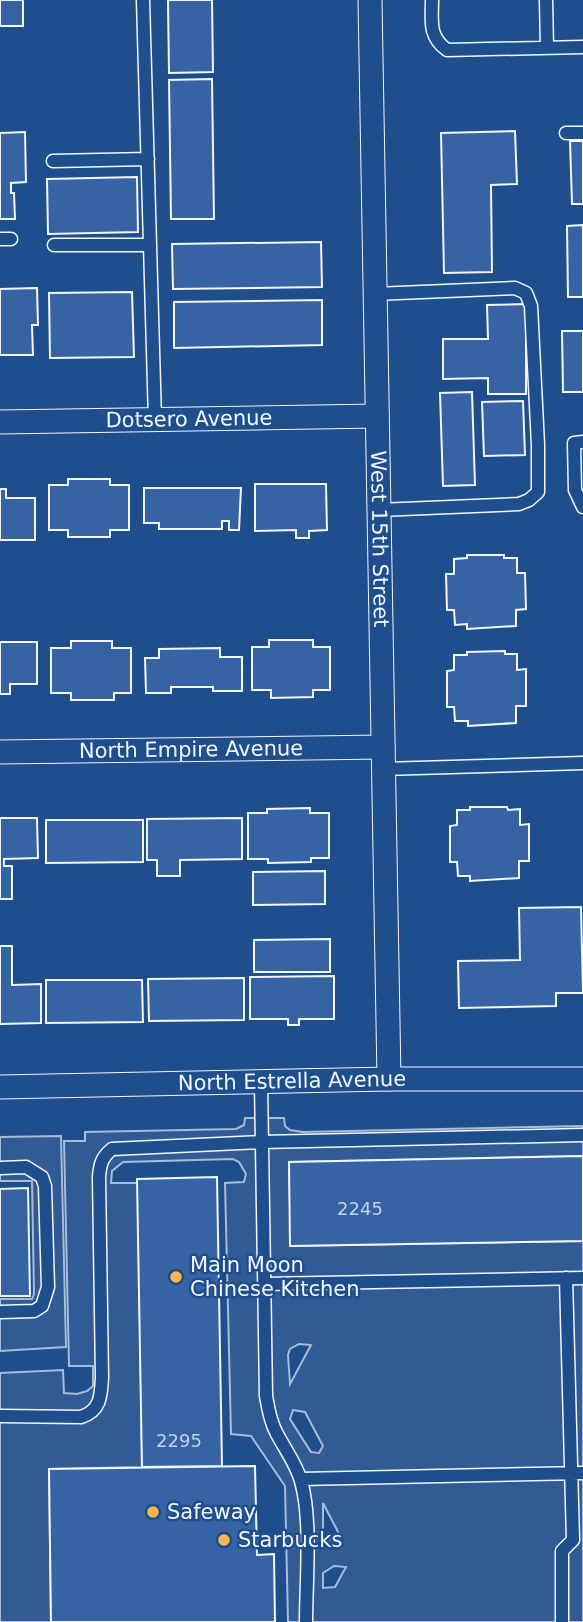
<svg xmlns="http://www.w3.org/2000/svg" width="583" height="1622" viewBox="0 0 583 1622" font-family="'DejaVu Sans',sans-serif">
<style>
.built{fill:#305b95;stroke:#a8bbd7;stroke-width:2;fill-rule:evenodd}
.building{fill:#3563a3;stroke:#f2f6ff;stroke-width:2}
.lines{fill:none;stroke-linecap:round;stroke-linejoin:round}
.lane-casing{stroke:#f2f6ff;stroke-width:15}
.street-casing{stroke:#f2f6ff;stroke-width:25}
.lane{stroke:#1f4e8c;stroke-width:12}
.street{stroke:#1f4e8c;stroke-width:23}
.poi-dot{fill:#ffb74d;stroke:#1f4e8c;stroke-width:2.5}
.labels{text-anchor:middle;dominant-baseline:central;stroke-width:5;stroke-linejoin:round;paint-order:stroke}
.number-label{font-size:18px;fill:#c3d1e8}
.street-label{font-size:21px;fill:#f2f6ff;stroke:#1f4e8c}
.poi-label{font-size:21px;fill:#f2f6ff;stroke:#1f4e8c;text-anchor:start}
</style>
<rect width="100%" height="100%" fill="#1f4e8c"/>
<path class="built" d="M245,1118H284L285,1126L290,1130L303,1132L583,1126V1156L289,1162L291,1246L583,1241V1622H288L285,1486L251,1436L231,1434L225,1183L244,1182L246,1174L239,1162L233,1159L123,1162L112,1171L111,1183H138L142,1467L49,1469L51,1622H0V1373L63,1370L64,1393L77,1394L87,1391L93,1386V1366H69L64,1141H85V1132L236,1129L244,1125ZM299,1344L311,1345L290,1384L288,1355L290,1349ZM293,1410L305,1412L323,1446L319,1453L311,1452L290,1419ZM323,1503L337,1530L341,1540L326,1539L323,1534ZM334,1566L346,1567L335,1587L323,1588V1573Z
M61,1136L66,1347L0,1351V1299H32L34,1294L32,1181H0V1137Z"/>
<path class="building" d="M0,0H23V26H0Z
M168,0H212L213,72L169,73Z
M212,79L214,219H171L169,80Z
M515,131L517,184L491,185L492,272L444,273L441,133Z
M25,132L26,182L11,183V193H14L15,219H0V133Z
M570,141H583V204H572Z
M137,177L138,232L48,234L47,179Z
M583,225V297H568L567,226Z
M321,242L322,287L173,289L172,244Z
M37,288L38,325H32L33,355H0V289Z
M132,292L134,357L50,358L49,293Z
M322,300V345L174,348V302Z
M526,304V394H488V378L443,379V339H488L487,305Z
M562,331H583V392H563Z
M472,392L475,485L443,486L440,393Z
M523,401L525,455L484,456L482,402Z
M68,479H110V485H129V530H110V537H68V530H49V485H68Z
M255,484H326L327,530L309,531V538H296V530L255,531Z
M144,488H241L239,530H229V521H222V529H159V523H144Z
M0,489H6V498H35V540H0Z
M467,555H504V558H517V573H525L526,609L516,610V626L467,629V624L455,625L454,610H447L446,574H454V559L467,558Z
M269,640H313V647H330V690H313V697L271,698V690H252V647H269Z
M71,641H112V648H131V693H114V700H71V693H51V648H71Z
M0,642H37V684H10V694H0Z
M220,648V657H242V691H213V687H171V693H146L145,658H159V649Z
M505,651V654H517V670L526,669V706H516V723L468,726V721H455L454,707H447V671L454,670V655H467V652Z
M470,807H507L508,810L520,809V825L529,824V861H519V878L470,881V876H458L457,862H450V826L457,825V810H470Z
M310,808V813H329V858H311V862L268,863V859H248V813H267V809Z
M0,818H37L38,858L4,859V866H12V899H0Z
M242,818V859L180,860V876H157V860H147V819Z
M46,820H143V862L46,863Z
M325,871V904L253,905V872Z
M581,907L583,993H556V1006L459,1008L458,961L520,960L519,908Z
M330,939V972H254V940Z
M0,946H12V985L41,984V1023L0,1024Z
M334,976V1019H299V1025H288V1019H250V977Z
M244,978V1020L149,1021L148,979Z
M46,980H142L143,1022L46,1023Z
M583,1156V1241L290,1246L289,1162Z
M217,1177L222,1466L142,1467L137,1179Z
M28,1188L30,1296H0V1189Z
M255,1466L257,1555L274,1554L275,1622H51L49,1469Z"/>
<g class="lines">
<g class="lane-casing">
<path id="lane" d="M143,0L155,420
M432,0C432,21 428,36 447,50L583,47
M546,0L547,48
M566,133H583
M53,161L148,159
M0,239H11
M54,245H150
M375,294L515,288L526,293L531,306L538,445V492L529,500L519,504L379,510
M583,442L574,443L575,490L583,507
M383,769L583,763
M261,1082L266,1396C268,1408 270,1421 276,1432C284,1448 296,1463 301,1481C312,1519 306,1581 306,1622
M0,1168L26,1167L42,1177L45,1186L48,1287L42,1306L34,1311L0,1312
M265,1284L583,1278
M0,1416L81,1417C100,1411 101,1397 102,1378L99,1177C100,1164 102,1157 112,1149L262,1142L583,1135
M301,1479L583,1473
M562,1622V1551L573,1540L566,1278"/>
</g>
<g class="street-casing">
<g id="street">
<path id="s1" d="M370,0L389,1079"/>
<path id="s2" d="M0,422L377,416"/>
<path id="s3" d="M0,752L383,747"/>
<path id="s4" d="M0,1087L389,1079H583"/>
</g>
</g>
<use href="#lane" class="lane"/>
<use href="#street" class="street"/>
</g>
<g class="poi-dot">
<circle cx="176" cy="1277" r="7"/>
<circle cx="153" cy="1512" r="7"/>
<circle cx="224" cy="1540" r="7"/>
</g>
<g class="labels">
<g class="number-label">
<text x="360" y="1208">2245</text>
<text x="179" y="1440">2295</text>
</g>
<g class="street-label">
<text stroke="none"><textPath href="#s2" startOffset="189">Dotsero Avenue</textPath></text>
<text stroke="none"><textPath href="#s1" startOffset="539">West 15th Street</textPath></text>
<text stroke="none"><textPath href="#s3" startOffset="191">North Empire Avenue</textPath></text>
<text stroke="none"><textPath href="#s4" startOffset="292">North Estrella Avenue</textPath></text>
</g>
<g class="poi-label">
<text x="190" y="1265">Main Moon<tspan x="190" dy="24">Chinese Kitchen</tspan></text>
<text x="167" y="1512">Safeway</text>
<text x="238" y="1540">Starbucks</text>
</g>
</g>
</svg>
